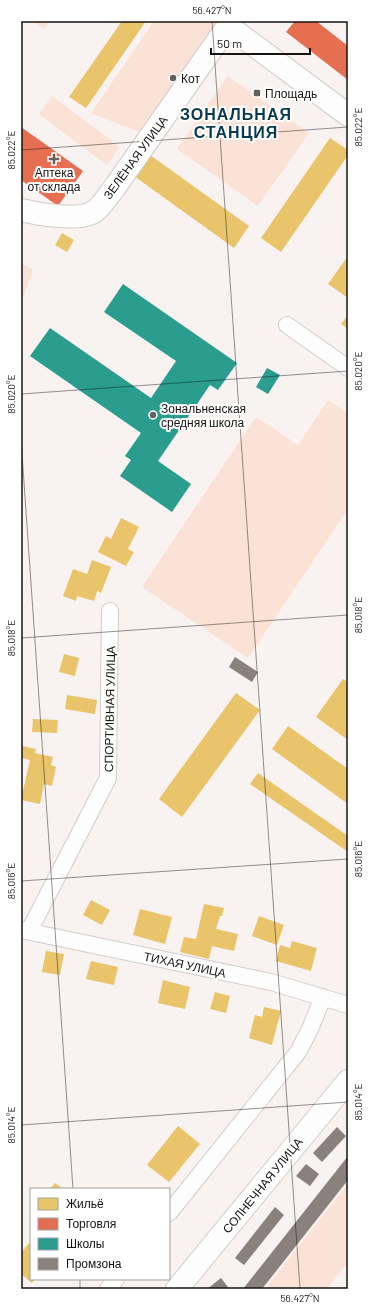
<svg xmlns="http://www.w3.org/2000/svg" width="369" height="1310" viewBox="0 0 369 1310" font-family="Barlow,sans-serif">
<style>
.green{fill:#fae2d6}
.homes{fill:#e9c46a}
.shops{fill:#e76f51}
.schools{fill:#2a9d8f}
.industry{fill:#8a817c}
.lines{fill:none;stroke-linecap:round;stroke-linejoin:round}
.street-casing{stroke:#d1cdcb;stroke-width:18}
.secondary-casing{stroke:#d1cdcb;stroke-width:24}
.street{stroke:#fefdfd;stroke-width:16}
.secondary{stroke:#fefdfd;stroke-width:22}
.ticks{fill:none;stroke:#161311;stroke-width:1;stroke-opacity:0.45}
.poi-dot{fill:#65615f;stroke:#fff;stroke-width:1.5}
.labels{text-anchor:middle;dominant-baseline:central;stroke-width:4;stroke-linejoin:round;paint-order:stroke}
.poi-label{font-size:12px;fill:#161311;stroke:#fff;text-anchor:start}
.street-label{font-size:12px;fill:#161311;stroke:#fff}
.district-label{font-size:16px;font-weight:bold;letter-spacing:1px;fill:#073a4d;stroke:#fff}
.neatline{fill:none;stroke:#161311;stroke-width:1.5}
.ticks-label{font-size:10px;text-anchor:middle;fill:#161311}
</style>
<rect width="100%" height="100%" fill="#f8f2f0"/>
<path class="green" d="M32,21H49L44,29Z
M154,21H220L144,134L91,113Z
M228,76L309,133L258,206L177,149Z
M52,96L120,147L107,165L39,114Z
M21,264L31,268L33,272L21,302Z
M328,400L348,413V509L248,658L142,587L256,417L298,445Z
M348,1184V1262L327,1289H265Z"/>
<path class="homes" d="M122,21H146L86,108L69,97Z
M330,138L348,150V155L281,252L261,238Z
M150,155L249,226L234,248L134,176Z
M62,233L74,240L67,252L55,245Z
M348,256V298L328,284Z
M348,315V329L341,324Z
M121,518L139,527L128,549L134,552L126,566L98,552L106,536L111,539Z
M92,560L111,567L101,593L97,591L94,601L77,596L76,601L63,596L73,569L87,574Z
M64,654L79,658L75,676L59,672Z
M343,679L348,682V740L316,717Z
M236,693L260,710L182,817L159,799Z
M67,695L97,700L95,714L65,709Z
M33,719L58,720L57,733L32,732Z
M288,726L348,769V804L272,749Z
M21,746L36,749L35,753L53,757L51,765L56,767L52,786L44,784L40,804L21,800L30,760L21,758Z
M258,773L348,836V852L250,784Z
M91,900L110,910L102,925L83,915Z
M204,904L224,908L222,916H220L216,929L238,934L234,951L212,946L209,959L180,952L184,937L196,939Z
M140,909L172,917L165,944L133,935Z
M259,916L284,925L277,945L252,936Z
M292,941L317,948L311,971L276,961L280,945L290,948Z
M46,951L64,954L60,975L42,972Z
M91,961L118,967L114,985L86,979Z
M163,980L190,987L185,1009L158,1003Z
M215,992L230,996L226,1013L210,1009Z
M264,1007L281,1011L272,1045L249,1038L255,1015L262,1017Z
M178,1126L200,1144L169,1182L147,1165Z
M55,1183L63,1189H50Z
M29,1243L31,1245V1279H35L32,1283L21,1274V1253Z"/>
<path class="shops" d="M295,21H316L348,46V80L286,32Z
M21,127L83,171L58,206L21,180Z"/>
<path class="schools" d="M123,284L237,363L218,390L210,385L158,461L191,484L172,512L120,476L131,460L125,456L141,433L30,356L50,328L151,398L176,361L104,312Z
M267,368L280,375L268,394L256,387Z"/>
<path class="industry" d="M235,657L258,672L252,682L229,667Z
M337,1127L346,1136L322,1162L313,1153Z
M348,1156V1180L262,1289H243Z
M306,1164L319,1174L310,1186L296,1176Z
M275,1207L284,1215L244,1265L235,1258Z
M221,1278L228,1287L225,1289H207Z"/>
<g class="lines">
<g class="street-casing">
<path id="street" d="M287,325L348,368
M21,930L271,982L348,1005
M29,931L108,778L110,611
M169,1213L298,1052L310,1029L323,997
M108,1289L116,1279"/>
</g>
<g class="secondary-casing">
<path id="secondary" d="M21,210C37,214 81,222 95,211C103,205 109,194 115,187L228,26L348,115
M177,1289L348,1081"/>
</g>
<use href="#street" class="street"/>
<use href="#secondary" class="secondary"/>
</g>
<path class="ticks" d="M212,21L300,1289M21,150L348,127M21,394L348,371M21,439L73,1189M21,638L348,615M21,881L348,859M21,1125L348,1102M80,1279V1289"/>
<g class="poi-dot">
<circle cx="173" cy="78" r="4"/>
<rect x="253" y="89" width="8" height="8" rx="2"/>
<path d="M52 153h4v4h4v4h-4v4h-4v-4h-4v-4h4z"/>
<circle cx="153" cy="415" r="4"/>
</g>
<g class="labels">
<g class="poi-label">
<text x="181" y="78">Кот</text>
<text x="265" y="93">Площадь</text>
<text x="54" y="172" text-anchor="middle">Аптека<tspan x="54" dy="14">от склада</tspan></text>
<text x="161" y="408">Зональненская<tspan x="161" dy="14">средняя школа</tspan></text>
</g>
<g class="street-label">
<text transform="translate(135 157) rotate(-54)">ЗЕЛЁНАЯ УЛИЦА</text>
<text transform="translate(109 709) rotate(-89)">СПОРТИВНАЯ УЛИЦА</text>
<text transform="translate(185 964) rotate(12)">ТИХАЯ УЛИЦА</text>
<text transform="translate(262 1185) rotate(-51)">СОЛНЕЧНАЯ УЛИЦА</text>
</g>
<g class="district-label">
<text x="236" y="113">ЗОНАЛЬНАЯ<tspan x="236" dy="18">СТАНЦИЯ</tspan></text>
</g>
</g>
<rect width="369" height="1310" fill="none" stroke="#ffffff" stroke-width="44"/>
<rect x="30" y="1188" width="140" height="92" fill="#ffffff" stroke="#a2a1a0"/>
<rect x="38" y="1198" width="20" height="12" fill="#e9c46a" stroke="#a2a1a0"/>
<text x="66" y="1208" font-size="12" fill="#161311">Жильё</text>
<rect x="38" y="1218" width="20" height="12" fill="#e76f51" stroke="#a2a1a0"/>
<text x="66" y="1228" font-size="12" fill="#161311">Торговля</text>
<rect x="38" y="1238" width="20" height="12" fill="#2a9d8f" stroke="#a2a1a0"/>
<text x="66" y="1248" font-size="12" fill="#161311">Школы</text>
<rect x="38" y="1258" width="20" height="12" fill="#8a817c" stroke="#a2a1a0"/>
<text x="66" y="1268" font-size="12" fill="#161311">Промзона</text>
<path d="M211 48v6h99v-6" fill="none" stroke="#161311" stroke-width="2"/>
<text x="217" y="48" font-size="12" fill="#161311" stroke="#ffffff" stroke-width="3" paint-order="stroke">50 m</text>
<rect x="22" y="22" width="325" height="1266" class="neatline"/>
<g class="ticks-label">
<text x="212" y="14">56.427°N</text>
<text transform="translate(358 127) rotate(-90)" y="4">85.022°E</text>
<text transform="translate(11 150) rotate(-90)" y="4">85.022°E</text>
<text transform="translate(358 371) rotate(-90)" y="4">85.020°E</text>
<text transform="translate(11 394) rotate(-90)" y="4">85.020°E</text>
<text transform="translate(358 615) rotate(-90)" y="4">85.018°E</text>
<text transform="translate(11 638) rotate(-90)" y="4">85.018°E</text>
<text transform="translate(358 859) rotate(-90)" y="4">85.016°E</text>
<text transform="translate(11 881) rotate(-90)" y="4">85.016°E</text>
<text transform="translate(358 1102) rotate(-90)" y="4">85.014°E</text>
<text transform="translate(11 1125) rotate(-90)" y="4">85.014°E</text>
<text x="300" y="1302">56.427°N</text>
</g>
</svg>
